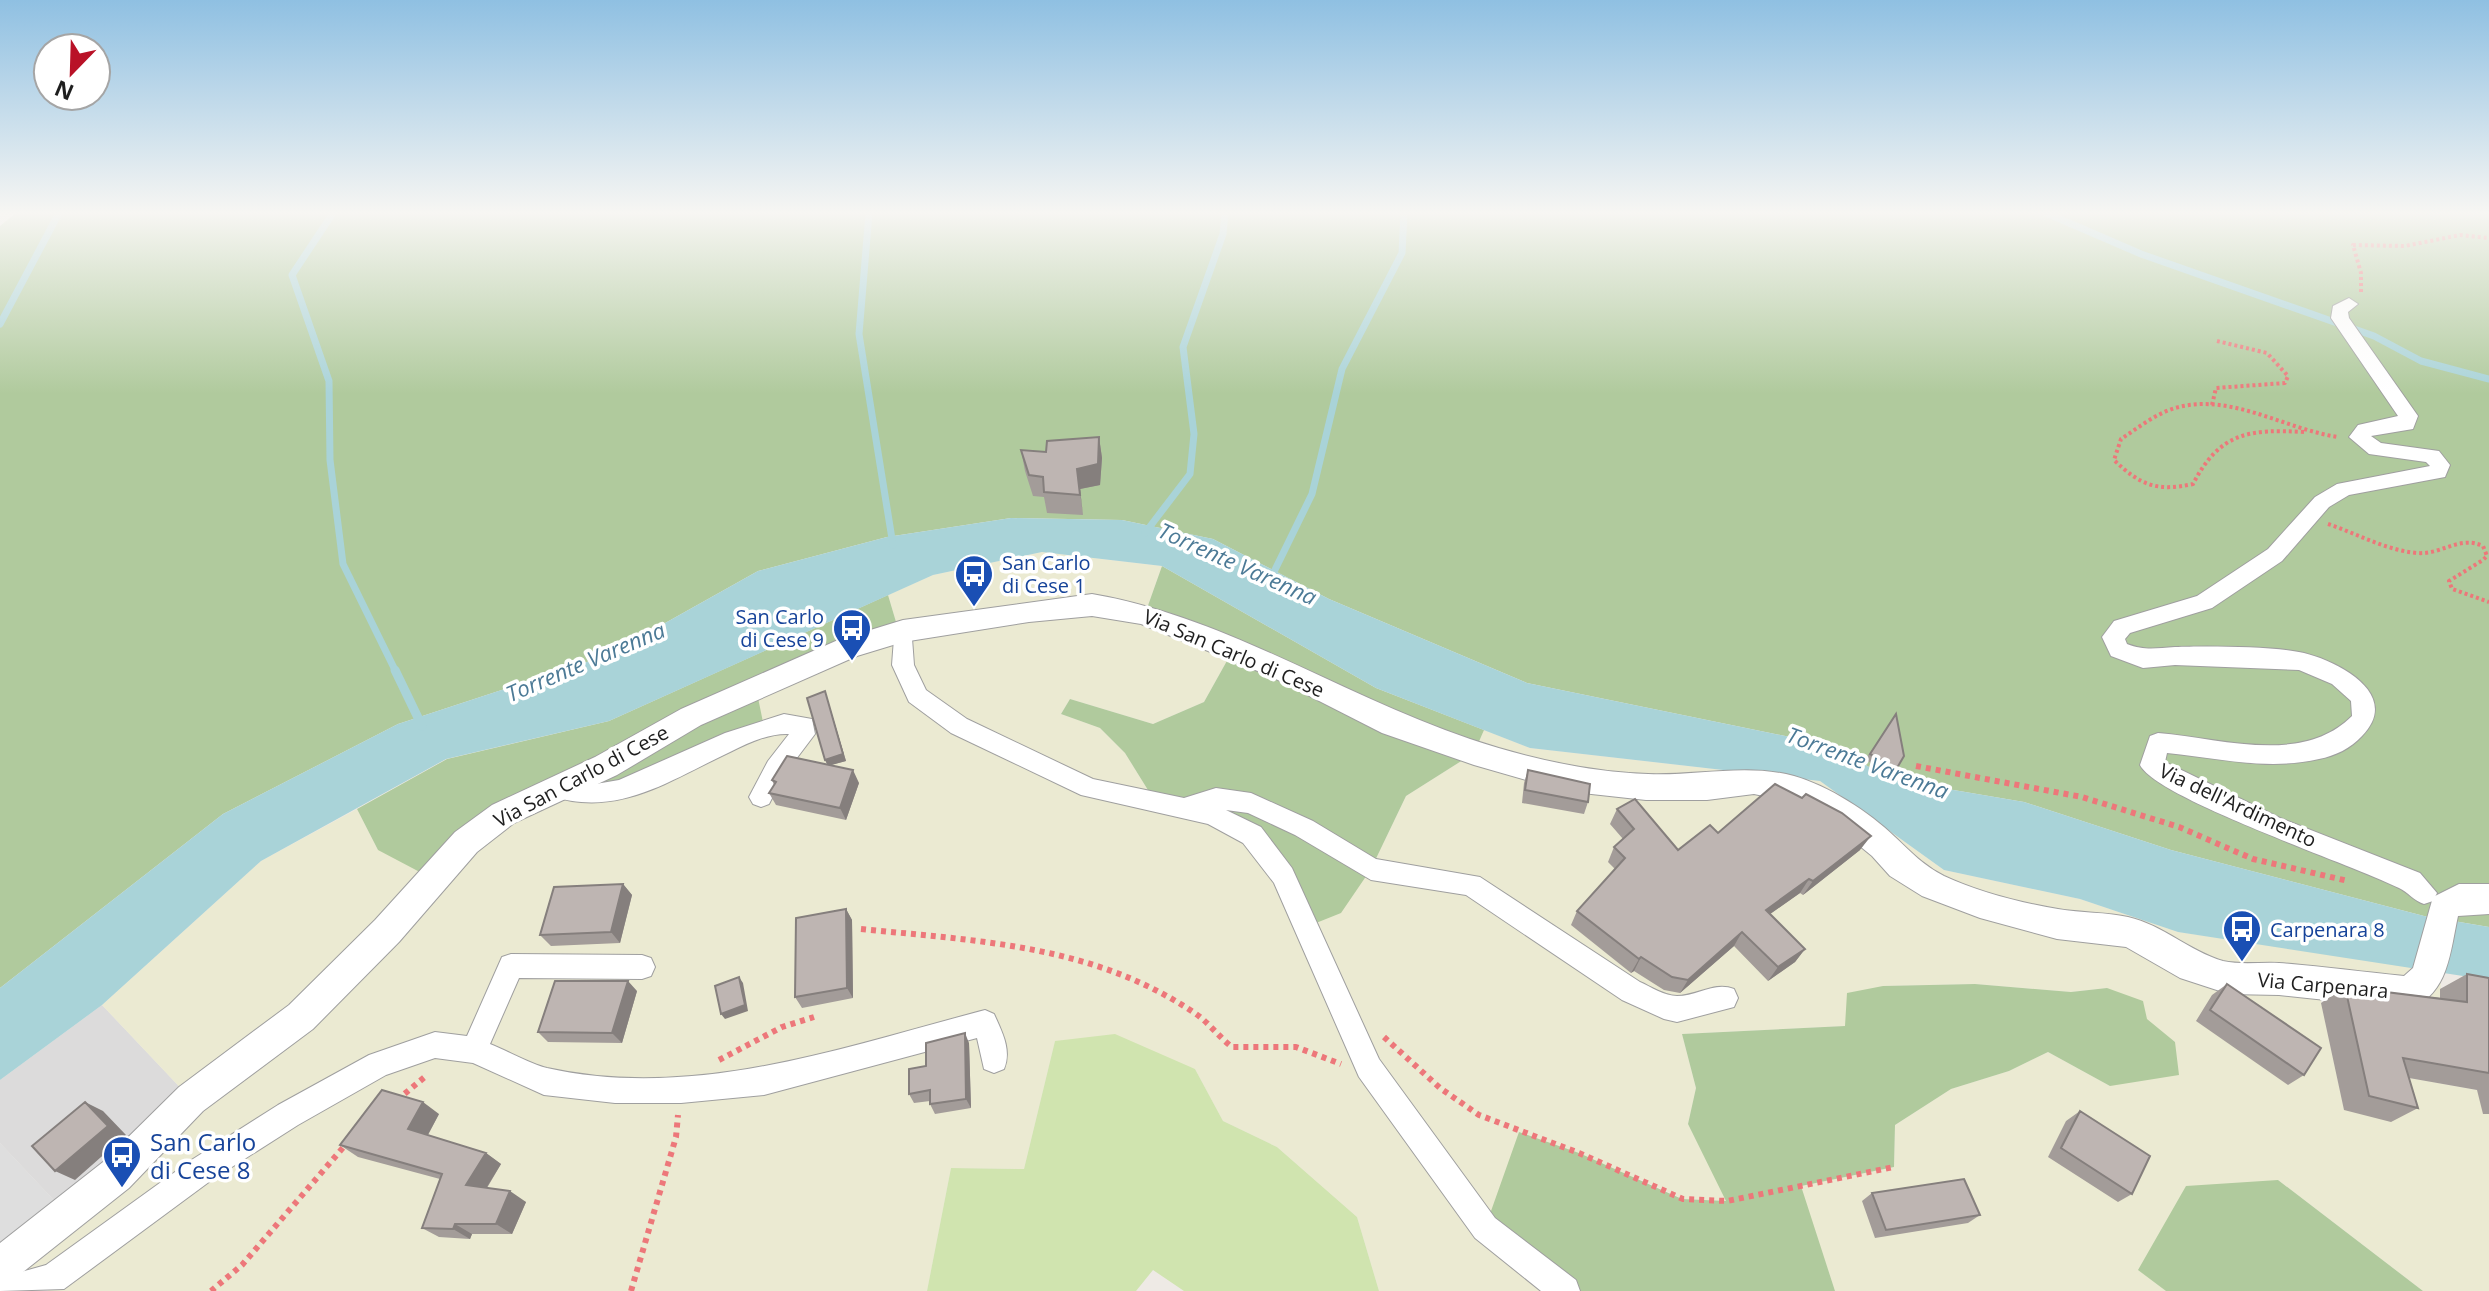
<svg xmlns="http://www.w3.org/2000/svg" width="2489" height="1291" viewBox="0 0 2489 1291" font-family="'Open Sans',sans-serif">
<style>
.residential{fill:#dcdbdb}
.farmland{fill:#ebead2}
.grass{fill:#d0e4af}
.forest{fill:#b0ca9d}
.parking{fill:#dedede}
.water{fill:#a9d3d8}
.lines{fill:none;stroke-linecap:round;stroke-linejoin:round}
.stream-far1{stroke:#a9d3d8;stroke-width:7}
.stream{stroke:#a9d3d8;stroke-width:9}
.minor-casing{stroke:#9f9f9f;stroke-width:2}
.tertiary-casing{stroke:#9f9f9f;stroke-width:2}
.path-far1{stroke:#ed777a;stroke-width:4;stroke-dasharray:3 3;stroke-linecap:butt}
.path{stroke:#ed777a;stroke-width:6;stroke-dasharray:5 5;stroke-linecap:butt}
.minor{fill:#fff;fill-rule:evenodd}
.tertiary{fill:#fff;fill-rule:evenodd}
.wall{fill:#a39c99}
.shaded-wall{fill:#857f7d}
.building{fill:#beb5b2;stroke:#857f7d;stroke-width:2}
.labels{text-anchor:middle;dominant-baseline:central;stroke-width:7;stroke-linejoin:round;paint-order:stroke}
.transit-label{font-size:20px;fill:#164399;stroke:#fff;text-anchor:start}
.street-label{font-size:20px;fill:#1e1e1e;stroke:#fff}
.water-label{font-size:22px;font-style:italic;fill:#4c7a96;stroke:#fff}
.near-transit-label{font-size:24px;fill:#164399;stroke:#fff;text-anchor:start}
</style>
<rect width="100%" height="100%" fill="#eeeae5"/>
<path class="residential" d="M102,1005L191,1099L67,1214L0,1143V1080Z"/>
<path class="farmland" d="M1042,552L1162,566L1145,614L1233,650L1204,702L1153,724L1070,699L1061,714L1100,728L1125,753L1156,803L1371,869L1406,796L1474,753L1484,730L1530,748L1820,781L1944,870L2080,899L2178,932L2441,970L2440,1017L2320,997L2344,1109L2390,1121L2377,1072L2477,1090L2489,1114V1291H2423L2278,1180L2139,1269L2166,1291H1835L1800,1186L1894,1167L1895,1125L1951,1089L2009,1071L2048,1052L2110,1086L2175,1042L2107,988L2071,992L1975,984L1883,986L1845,1026L1682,1034L1696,1088L1688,1124L1727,1201L1683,1199L1638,1178L1565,1291H1379L1357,1217L1277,1147L1223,1121L1195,1069L1055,1041L1024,1169L951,1168L927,1291H48L53,1279L0,1267L191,1099L102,1005L261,861L357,809L378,850L466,842L756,688L899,632L888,595L933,575Z"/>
<path class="grass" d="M1115,1034L1195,1069L1223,1121L1277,1147L1357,1217L1379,1291H1184L1153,1270L1136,1291H927L951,1168L1024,1169L1055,1041Z"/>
<path class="forest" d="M16,213H2489V927L2424,916L2171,850L2024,802L1889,779L1834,746L1527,683L1329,599L1213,539L1122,520L1011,518L887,537L758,571L608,655L398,724L223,814L0,988V226Z
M1162,566L1376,688L1484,730L1474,753L1406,796L1371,869L1341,913L1306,927L1252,835L1156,803L1125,753L1100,728L1061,714L1070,699L1153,724L1204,702L1233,650L1145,614Z
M888,595L899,632L756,688L764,727L627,789L557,788L433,879L378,850L357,809L447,759L609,721Z
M1975,984L2071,992L2107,988L2143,1001L2147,1019L2175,1042L2179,1075L2110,1086L2048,1052L2009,1071L1951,1089L1895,1125L1894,1167L1801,1186L1835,1291H1565L1485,1228L1519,1132L1579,1153L1682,1199L1726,1201L1688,1124L1696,1088L1682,1034L1845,1026L1847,993L1883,986Z
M2278,1180L2423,1291H2166L2138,1270L2186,1186Z"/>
<path class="parking" d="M0,1143L67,1214L0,1267Z"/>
<path class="water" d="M1011,518L1122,520L1213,539L1329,599L1527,683L1834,746L1889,779L2024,802L2171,850L2424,916L2489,927V980L2178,932L2080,899L1944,870L1820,781L1530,748L1376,688L1162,566L1042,552L933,575L609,721L446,759L261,861L102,1005L0,1080V988L223,814L398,724L608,655L758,571L887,537Z"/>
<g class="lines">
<path class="stream-far1" d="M333,213L292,275L329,381L330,460L343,564L396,672
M869,213L859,334L893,545
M2046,213L2141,254L2374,336L2421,361L2489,379
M0,324L59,213
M1145,533L1190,474L1194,434L1183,347L1223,234L1225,213
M1270,580L1312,494L1342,369L1402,253L1404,213"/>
<path class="stream" d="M395,670L422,726"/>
<g class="minor-casing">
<path id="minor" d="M2349,298L2358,304L2348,312L2349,318L2418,416L2413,429L2371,436L2381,443L2439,451L2450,465L2445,477L2349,495L2329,507L2282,561L2212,608L2130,633L2125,639L2127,644C2145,651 2157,648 2175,647C2205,646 2277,646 2304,653C2340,662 2402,695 2362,736C2351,748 2335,756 2319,759C2268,771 2218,758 2167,753L2165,762L2280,818L2420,873L2437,893L2433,901L2424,904C2414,901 2408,892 2399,888C2354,865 2157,799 2140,765L2150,736L2158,733C2221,738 2302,766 2352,716L2351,701L2332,684L2299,670L2175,665L2143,668L2111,656L2102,637L2114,621L2197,596L2268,549L2315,497L2337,484L2430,466L2426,462L2369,454L2349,437L2358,425L2398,416L2331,318L2333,306Z
M903,622L911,625L914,665L926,690L967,719L1093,779L1184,798L1216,788L1251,793L1313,821L1376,859L1480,877L1640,982C1651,987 1665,996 1677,996C1697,996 1715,981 1734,989L1738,998L1734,1007L1677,1022L1664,1019L1622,1000L1466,895L1371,880L1295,835L1248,813L1226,810L1261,827L1292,868L1379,1059L1495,1218L1576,1280L1580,1291H1541L1475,1238L1359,1077L1274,883L1243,843L1208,824L1081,795L951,733L909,702L892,665L895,625Z
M784,714L812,719L815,734L784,775L769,804L761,807L753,804L749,797L768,761L789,734C769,733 748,743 730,752C670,780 617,819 549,795L545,788L549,781L557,778L590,785L619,780L725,733Z
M511,954L642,955L651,958L655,967L651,976L642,979L519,978L490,1044C508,1051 528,1063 547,1068C694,1101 844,1047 985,1010L994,1014C1002,1032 1012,1050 1004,1069L994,1073L984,1069L977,1038L764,1095L681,1103H615L544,1095L473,1063L435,1058L386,1075L298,1125L213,1179L64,1289L0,1291V1270L21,1272L46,1265L193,1159L278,1105L369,1055L435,1032L467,1036L502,957Z"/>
</g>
<g class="tertiary-casing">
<path id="tertiary" d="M1092,594C1227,617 1342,696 1470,739C1527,758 1588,772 1648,774C1697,776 1746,763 1794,776C1829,786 1869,812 1895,837C1911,852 1924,866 1944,876C1978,892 2022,903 2058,909C2081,913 2106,912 2128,917C2163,925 2189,951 2223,961C2241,965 2261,962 2279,963C2321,966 2362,972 2404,976L2413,968L2433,897L2459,884H2489V914L2458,916C2450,952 2449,993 2410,1009L2279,995L2229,994L2180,978L2126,947L2057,939L1980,918L1922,896L1890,876L1872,856L1834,825L1787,801L1754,794L1707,800H1646L1564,791L1474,765L1382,733L1270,676L1141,624L1092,616L1029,622L903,642L857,656L701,725L617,775L514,823L477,852L399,942L313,1029L203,1111L129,1188L13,1280L0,1286V1243L103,1162L179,1087L289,1005L375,920L455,832L492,805L595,757L681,709L838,640L903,620Z"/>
</g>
<path class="path-far1" d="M2361,292V273L2353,245L2405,246L2460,235L2489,238
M2212,405L2216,388L2285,383L2288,376L2267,353L2217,341
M2304,432C2249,429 2220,432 2193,484C2157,492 2140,485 2114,460L2121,439C2138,428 2155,414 2175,408C2230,392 2284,429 2338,437
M2328,524C2358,534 2385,550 2417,553C2442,555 2459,535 2483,546L2487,556L2483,560L2449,581L2452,589L2489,602"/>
<path class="path" d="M1916,766L2082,797L2179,827L2253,859L2348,881
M861,929C979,941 1095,945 1196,1014C1209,1023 1219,1037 1232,1047H1296L1341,1064
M1384,1037L1440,1088L1479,1115L1579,1153L1683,1199L1727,1201L1894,1167
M719,1060L782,1027L814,1017
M397,1100L426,1076
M211,1291L242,1265L347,1143
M631,1291L676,1137L678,1115"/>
<use href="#minor" class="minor"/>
<use href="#tertiary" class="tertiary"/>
</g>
<path class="wall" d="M1099,437L1102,458L1100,485L1080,489L1083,515L1047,513L1044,497L1033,496L1025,471L1021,450L1046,452Z
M825,691L846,761L830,765L859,783L846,820L776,805L769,793L774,785L772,780L828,765L825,760Z
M1896,714L1897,768L1893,774L1865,760Z
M1528,770L1588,802L1584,814L1522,803L1524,783Z
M1617,809L1678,850L1718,833L1860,850L1803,895L1800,893L1770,914L1805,949L1795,962L1768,981L1734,946L1680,993L1664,990L1634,971L1631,973L1571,925L1577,911L1615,869L1608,862L1614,847L1623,839L1610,824Z
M623,884L632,895L620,943L551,946L540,935Z
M846,909L852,920L853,998L802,1008L795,997Z
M2467,974L2489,978V1114H2483L2477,1090L2409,1078L2418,1108L2391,1122L2344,1110L2321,1003L2345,987L2440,998V989Z
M2227,984L2304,1075L2288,1085L2196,1021L2212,995Z
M637,991L622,1043L548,1042L538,1032Z
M969,1043L971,1108L935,1114L930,1104V1101L914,1103L909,1094L926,1066Z
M2080,1111L2132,1194L2118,1202L2048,1157L2066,1121Z
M439,1114L428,1135L486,1153L501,1164L487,1188L526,1202L512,1234H472L470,1239L439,1237L422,1228L440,1179L358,1157L340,1145Z
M1872,1193L1980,1215L1968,1223L1875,1238L1862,1201Z"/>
<path class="shaded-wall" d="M1099,437L1102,458L1100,485L1080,489L1083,515L1077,469Z
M825,691L846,761L828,766L825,760Z
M853,770L859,783L846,820L840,808Z
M1871,836L1860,850L1803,895L1813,881Z
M1809,879L1800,893L1756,924L1766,910Z
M623,884L632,895L620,943L611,932Z
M846,909L852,920L853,998L847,988Z
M1742,932L1734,946L1680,993L1688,980Z
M1805,949L1795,962L1768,981L1778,967Z
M1641,957L1634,971L1631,973L1639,959Z
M739,977L743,983L748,1011L725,1019L721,1014Z
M628,981L637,991L622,1043L612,1033Z
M965,1033L969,1043L971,1108L966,1099Z
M85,1102L103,1111L126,1135L75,1180L55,1171Z
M423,1102L439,1114L425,1140L408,1129Z
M486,1153L501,1164L482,1195L466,1185Z
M510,1191L526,1202L512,1234L496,1224Z
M455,1224L472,1234L470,1239L453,1229Z"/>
<path class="building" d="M1099,437L1098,464L1077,469L1080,495L1044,492L1043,477L1029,475L1021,450L1046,452L1047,441Z
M825,691L843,754L825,760L807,698Z
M1896,714L1904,756L1897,768L1870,754Z
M787,756L853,770L840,808L769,793L776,782L772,780Z
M1528,770L1590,784L1588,802L1525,790Z
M1775,784L1802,798L1806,794L1842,813L1871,836L1813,881L1809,879L1766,910L1805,949L1778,967L1742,932L1688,980L1672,977L1641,957L1639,959L1577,911L1625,858L1614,847L1634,829L1617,809L1635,799L1678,850L1710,825L1718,833Z
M623,884L611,932L540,935L554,887Z
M846,909L847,988L795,997L796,918Z
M2467,974L2489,978V1073L2403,1058L2418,1108L2369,1096L2345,987L2467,1002Z
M739,977L745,1005L721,1014L715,986Z
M555,981H628L612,1033L538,1032Z
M2227,984L2321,1048L2304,1075L2210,1010Z
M965,1033L966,1099L930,1104V1090L909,1094V1069L926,1066V1043Z
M382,1090L423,1102L408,1129L486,1153L466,1185L510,1191L496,1224H455L453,1229L422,1228L442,1174L340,1145Z
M85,1102L108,1126L55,1171L32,1146Z
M2080,1111L2150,1156L2132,1194L2061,1148Z
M1964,1179L1980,1215L1886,1230L1872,1193Z"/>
<linearGradient id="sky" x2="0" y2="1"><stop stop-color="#8fc0e2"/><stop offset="0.54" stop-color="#f7f6f3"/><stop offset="1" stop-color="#f7f6f3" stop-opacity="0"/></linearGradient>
<rect width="2489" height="394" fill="url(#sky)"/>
<defs>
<g id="bus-pin" transform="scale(2)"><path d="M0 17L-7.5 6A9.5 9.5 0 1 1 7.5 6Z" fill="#1a4fb4" stroke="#fff"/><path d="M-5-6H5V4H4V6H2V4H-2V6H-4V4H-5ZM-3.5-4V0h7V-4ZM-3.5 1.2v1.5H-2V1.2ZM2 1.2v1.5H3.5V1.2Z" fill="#fff"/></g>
</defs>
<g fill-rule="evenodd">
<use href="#bus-pin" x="974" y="574"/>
<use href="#bus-pin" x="852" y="628"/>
<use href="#bus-pin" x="2242" y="929"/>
<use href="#bus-pin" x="122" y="1155"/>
</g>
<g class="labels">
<g class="transit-label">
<text x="1002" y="562">San Carlo<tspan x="1002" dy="23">di Cese 1</tspan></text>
<text x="824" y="616" text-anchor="end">San Carlo<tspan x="824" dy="23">di Cese 9</tspan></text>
<text x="2270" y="929">Carpenara 8</text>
</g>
<g class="street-label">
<text transform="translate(1234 653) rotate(23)">Via San Carlo di Cese</text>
<text transform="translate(581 776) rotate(-28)">Via San Carlo di Cese</text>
<text transform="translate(2238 805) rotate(25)">Via dell'Ardimento</text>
<text transform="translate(2323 985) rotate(5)">Via Carpenara</text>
</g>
<g class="water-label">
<text transform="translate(1238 563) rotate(24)">Torrente Varenna</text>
<text transform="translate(585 661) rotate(-23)">Torrente Varenna</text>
<text transform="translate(1868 762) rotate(20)">Torrente Varenna</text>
</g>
<g class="near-transit-label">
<text x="150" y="1141">San Carlo<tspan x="150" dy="28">di Cese 8</tspan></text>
</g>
</g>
<g transform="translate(72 72) rotate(203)"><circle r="38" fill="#ffffff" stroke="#a5a5a5" stroke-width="2"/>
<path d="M0-6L14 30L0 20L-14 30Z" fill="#b91227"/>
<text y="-12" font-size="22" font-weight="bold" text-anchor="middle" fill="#1e1e1e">N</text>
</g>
</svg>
